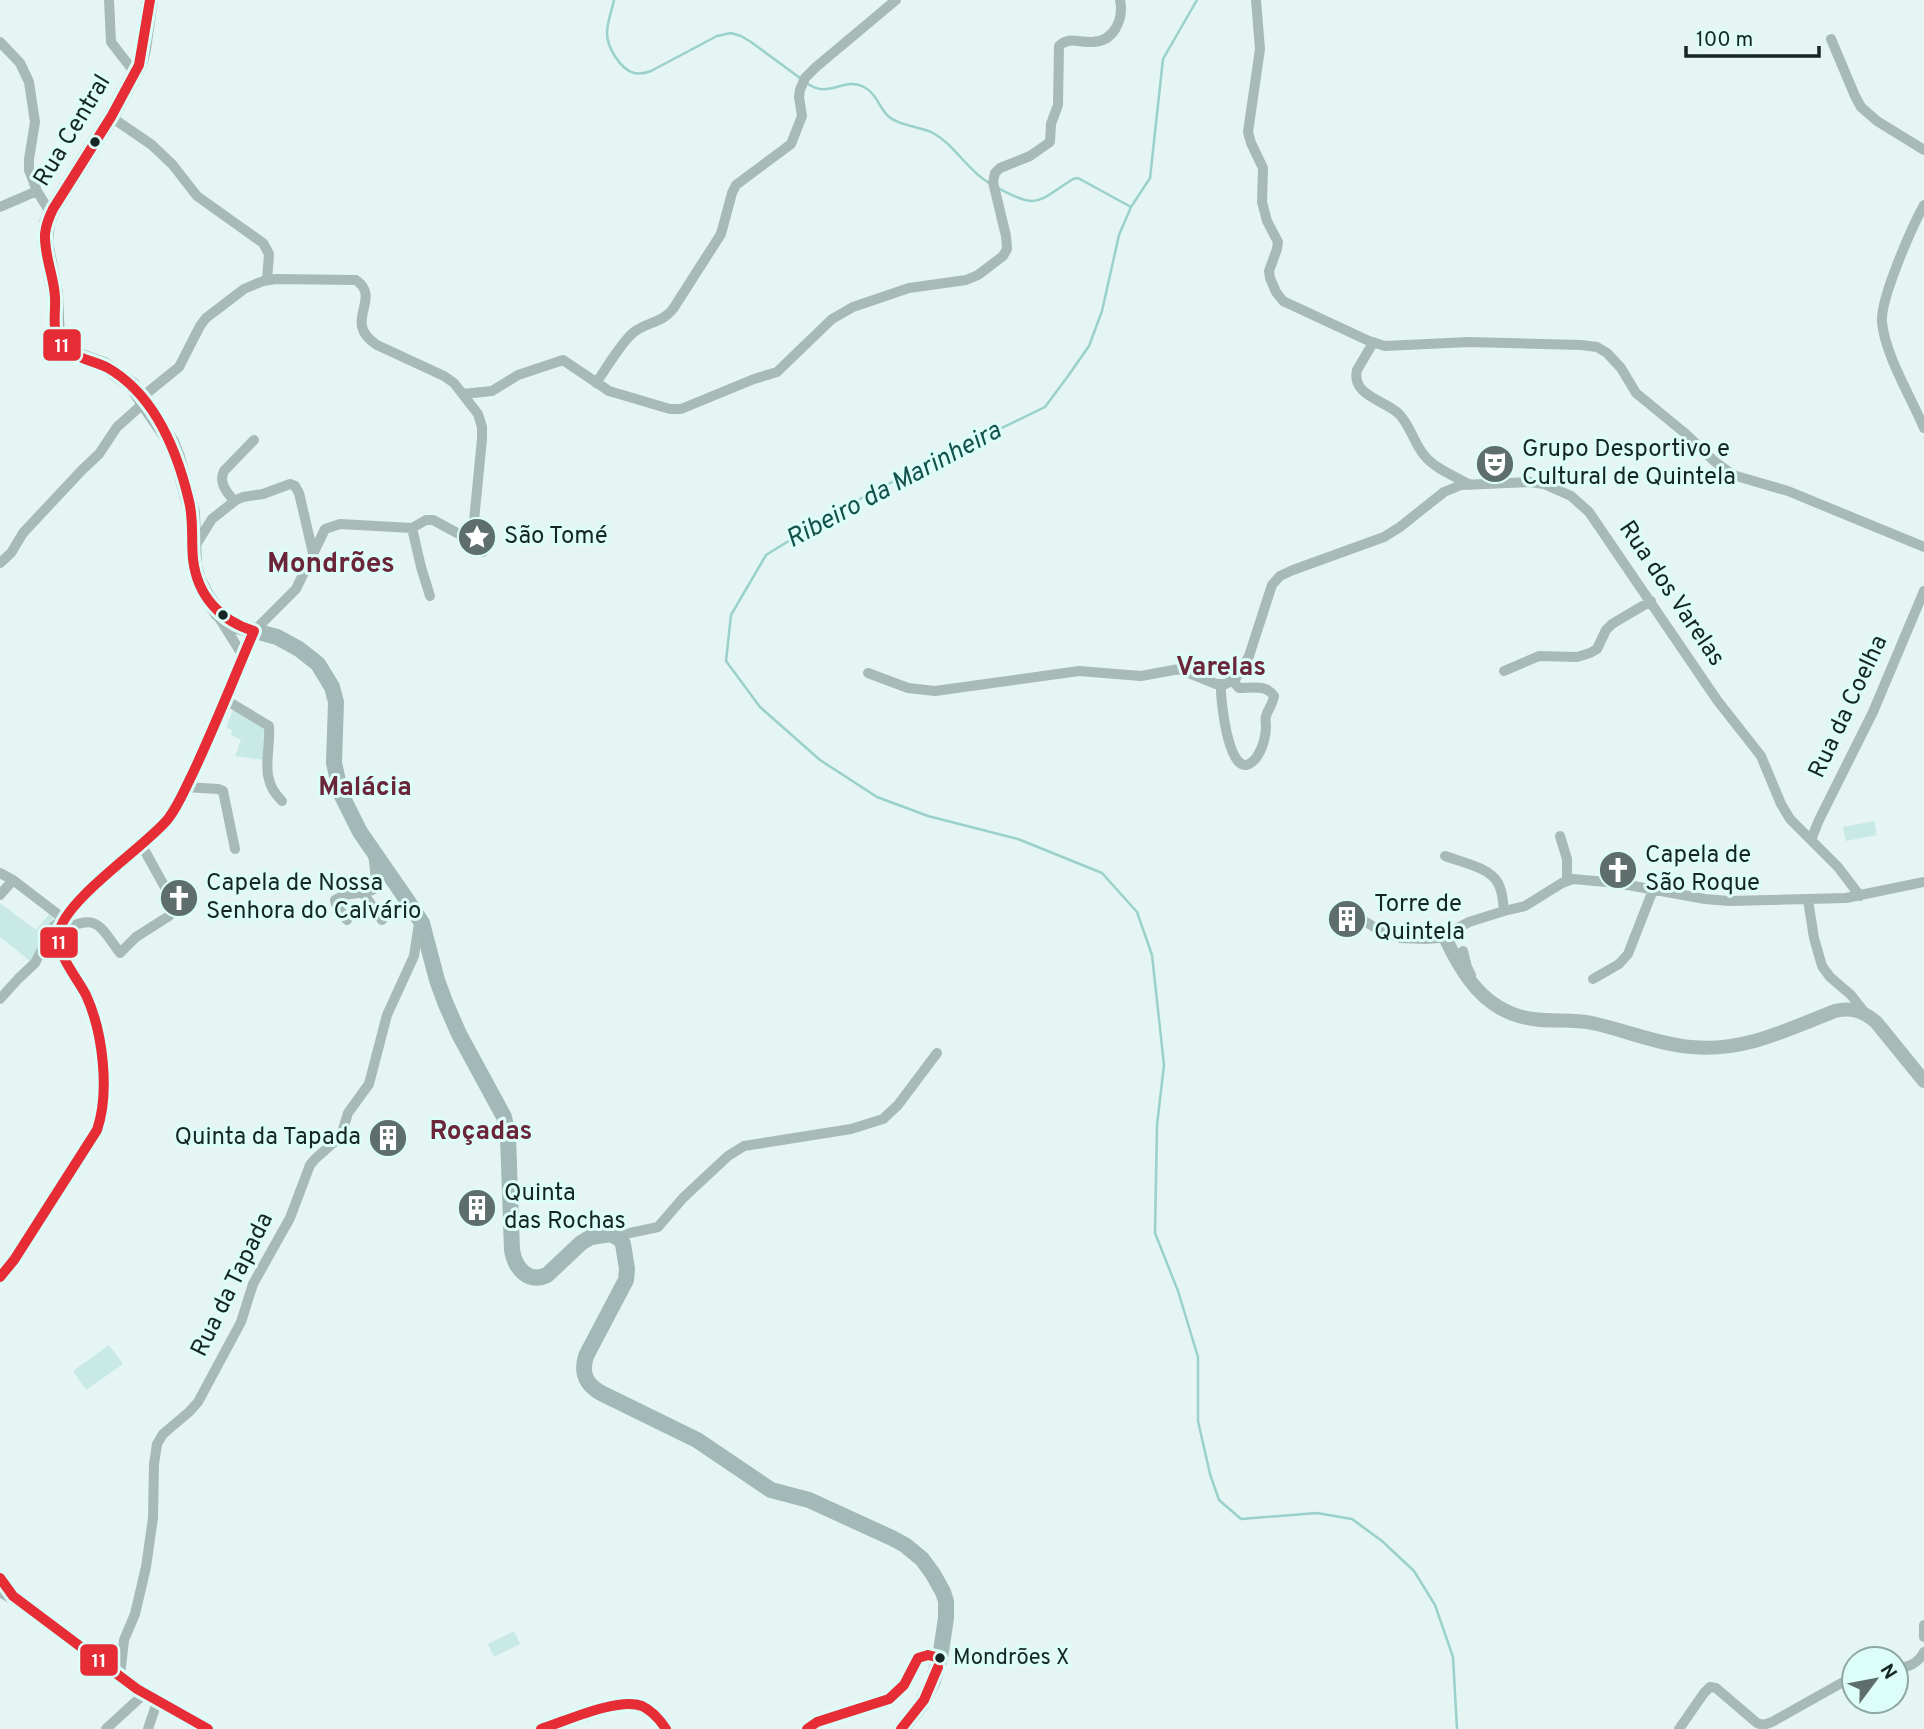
<svg xmlns="http://www.w3.org/2000/svg" width="1924" height="1729" viewBox="0 0 1924 1729" font-family="Overpass,sans-serif">
<style>
.green{fill:#c8e9e5}
.lines{fill:none;stroke-linecap:round;stroke-linejoin:round}
.stream{stroke:#9ad1ca;stroke-width:2.5}
.minor{stroke:#a8bab8;stroke-width:10}
.tertiary{stroke:#a8bab8;stroke-width:14}
.secondary{stroke:#a3b9b7;stroke-width:16}
.bus-1-casing{stroke:#dcfdf8;stroke-width:16}
.bus-1{stroke:#e62c34;stroke-width:10}
.bus-dot{fill:#162624;stroke:#dcfdf8;stroke-width:2.5}
.labels{text-anchor:middle;dominant-baseline:central;stroke-width:6;stroke-linejoin:round;paint-order:stroke}
.bus-label{font-size:22px;fill:#162624;stroke:#dcfdf8;text-anchor:start}
.street-label{font-size:24px;fill:#162624;stroke:#dcfdf8}
.poi-label{font-size:24px;fill:#162624;stroke:#dcfdf8;text-anchor:start}
.water-label{font-size:26px;font-style:italic;fill:#13524c;stroke:#dcfdf8}
.neighbourhood-label{font-size:26px;font-weight:bold;fill:#6a2539;stroke:#dcfdf8}
.quarter-label{font-size:28px;font-weight:bold;fill:#6a2539;stroke:#dcfdf8}
.line-badge{stroke:#dcfdf8;stroke-width:2.5}
.badge-label{font-size:19px;text-anchor:middle;font-weight:bold;fill:#fff}
</style>
<rect width="100%" height="100%" fill="#e4f5f3"/>
<path class="green" d="M234,708L266,725L264,760L235,756L241,740L231,735L232,730L226,727Z
M1874,821L1877,835L1846,841L1843,827Z
M0,903L36,930L51,912L55,915L34,958L30,961L0,937Z
M109,1345L123,1364L86,1390L73,1371Z
M514,1631L520,1644L494,1657L488,1644Z"/>
<g class="lines">
<path class="stream" d="M614,0C612,10 607,22 607,33C607,47 620,69 634,73C640,74 646,73 651,71L717,36L731,33L741,36L751,42L800,78
M1197,0L1163,59L1150,178L1131,207L1119,235L1102,311L1089,346L1068,376L1045,407L913,471L839,510L766,555L731,615L726,661L760,707L820,760L877,797L928,816L1018,839L1102,873L1137,912L1152,955L1164,1065L1157,1125L1155,1233L1178,1291L1198,1357V1421L1210,1474L1219,1500L1241,1519L1317,1513L1352,1519L1382,1541L1414,1571L1435,1605L1453,1657L1457,1729
M808,84C830,99 844,76 864,87C876,93 879,107 888,116C899,126 919,126 933,133C955,145 967,170 989,183
M998,188C1038,210 1037,202 1073,179L1078,178L1131,207"/>
<path class="minor" d="M109,0L111,42L135,73
M1256,0L1260,49L1248,132L1251,143L1263,168L1262,202L1267,221L1278,242L1277,249L1269,271L1270,278L1276,292L1283,301L1369,341L1385,346L1469,342L1581,345L1597,347L1607,353L1621,368L1636,393L1686,434L1714,461L1733,475L1788,491L1924,547
M1831,39L1855,96L1861,107L1877,121L1924,150
M0,42L20,63L29,82L35,122L29,159V170L37,191L51,214
M111,117L152,145L172,164L197,196L263,243L269,254L267,280
M1924,205C1912,227 1880,299 1882,322C1885,355 1911,397 1924,428
M0,207L37,191
M1373,343L1357,370C1351,396 1385,400 1399,414C1410,425 1414,443 1424,455C1435,469 1455,476 1470,485
M596,383C606,369 622,341 634,332C647,322 662,323 673,309L721,234L732,193L736,185L791,144L802,116L799,97L800,90L805,78L816,67L896,0
M463,394L492,391L518,375L563,360L609,391L670,409H681L754,379L777,372L832,319L853,307L909,288L966,280L978,275L1003,256L1007,249L1006,236L993,182L995,173L1000,168L1030,156L1050,142L1051,124L1058,105L1059,46C1069,36 1079,43 1092,42C1114,42 1124,19 1120,0
M142,397L179,367L200,326L206,318L244,289L263,281L276,279L356,280C383,299 341,322 377,345L444,376L454,383L478,414L482,427V439L472,541
M234,501C227,492 218,483 224,471L254,440
M412,528L421,567L430,596
M195,546L212,519L236,500L243,497L263,494L290,484L295,486L299,493L313,553
M0,563L11,553L23,533L82,470L99,454L117,427L145,402
M220,619L243,656
M1504,671L1539,656L1577,657L1590,653L1597,649L1606,630L1612,624L1651,601
M868,673L908,688L935,691L1079,671L1141,676L1179,669L1216,684H1226L1236,678L1249,656L1272,585L1280,576L1293,570L1384,537L1400,527L1444,492L1461,485L1530,482L1544,484L1571,496L1589,512L1717,700L1761,756L1781,804L1790,819L1838,867L1860,896
M1221,685C1220,696 1229,791 1256,758C1262,750 1266,737 1266,727C1266,723 1265,720 1266,716C1268,709 1273,704 1274,696C1266,684 1252,688 1239,688L1233,681
M224,699L269,726C271,754 258,778 282,801
M185,787L218,789L223,791L235,849
M1560,836L1567,859V881
M1811,840L1819,820L1873,712L1924,591
M1445,856C1461,862 1489,867 1498,883C1503,892 1503,902 1504,911
M0,873L13,880L64,919
M363,893L382,920
M0,895L13,880
M1808,900L1814,938L1822,966L1830,977L1851,995L1865,1013
M1350,906L1364,921L1381,931L1401,938L1425,939L1439,938L1469,922L1504,911L1525,906L1562,883L1573,879L1617,883L1705,899L1729,901L1846,898L1924,882
M347,920L336,904L335,900C349,890 361,896 374,889L376,880L373,853
M59,931C98,914 97,922 120,953L136,937L169,916L174,908L172,900L141,844
M1463,951L1467,967L1471,975
M1593,979L1619,964L1628,954L1653,890
M0,999L18,979L35,963L54,926L62,920
M618,1237L630,1233L658,1227L683,1198L728,1156L744,1146L851,1129L883,1119L898,1105L937,1053
M0,1277L14,1260L97,1130L102,1118L104,1110L99,1038L88,1001L61,947L59,936L61,923L74,906L168,818L204,752L224,699L254,631L296,589L325,529L340,524L412,528L426,520H433L472,541L483,552
M0,1578L12,1594
M1924,1625V1637
M1896,1669C1908,1667 1918,1664 1924,1652
M120,1676L124,1640L135,1614L146,1567L153,1518L154,1464L157,1444L163,1434L189,1412L198,1402L241,1322L253,1284L290,1218L310,1165L315,1159L341,1136L348,1113L369,1084L387,1015L414,956L419,923
M106,1729L144,1694
M148,1729L157,1702
M1679,1729L1704,1693L1710,1687L1716,1688L1757,1723L1763,1725L1772,1722L1845,1681L1854,1678"/>
<path class="tertiary" d="M1444,935C1462,975 1486,1013 1533,1019C1553,1022 1572,1019 1592,1023C1625,1030 1657,1044 1691,1047C1744,1052 1786,1030 1835,1011C1851,1007 1863,1011 1876,1022L1924,1081
M0,1590L20,1601L137,1689L208,1729
M541,1729C557,1724 573,1718 589,1713C621,1702 645,1694 666,1729
M807,1729L817,1722L889,1699L904,1685L918,1658L928,1655L940,1658"/>
<path class="secondary" d="M150,0L143,49L139,65L111,117L53,209L47,223L45,242L55,293L57,339L62,347L70,353L104,365L132,385L171,442L177,457L192,513L194,565L198,580L206,595L218,613L233,625L277,637L299,649L318,664L332,687L336,702L334,763L341,794L360,832L407,900L422,923L437,980L445,1002L459,1034L504,1117L508,1137L512,1250C515,1268 528,1284 547,1275L581,1243L591,1237L611,1234L620,1239L623,1244L627,1269L626,1280L586,1356C581,1373 585,1384 601,1393L697,1440L771,1490L809,1500L892,1538L905,1545L922,1559L933,1574L943,1592L946,1601V1618L940,1658L933,1681L922,1703L901,1729"/>
<g class="bus-1-casing">
<path id="bus-1" d="M0,1277L14,1260L97,1130C110,1092 103,1032 86,995C77,977 56,955 59,933C64,900 145,847 168,819C178,806 184,791 191,777C214,729 233,680 254,631C220,621 197,595 193,559C191,538 194,522 189,501C177,450 155,395 108,368C94,360 70,358 61,344C51,331 56,312 55,297C54,276 44,256 45,234C46,225 49,217 53,209L111,117L139,65L150,0
M0,1578L13,1596L137,1689L208,1729
M541,1729C566,1721 618,1697 642,1706C653,1711 660,1720 666,1729
M807,1729L817,1722L889,1699L904,1685L918,1658L928,1655L940,1658
M901,1729L924,1700L938,1667"/>
</g>
<use href="#bus-1" class="bus-1"/>
</g>
<defs>
<g id="theatre-disc" transform="scale(2.0125)"><circle r="9.5" fill="#5e6e6c" stroke="#dcfdf8"/><path d="M-5-5.5Q0-4 5-5.5V0Q5 5 0 6Q-5 5-5 0ZM-3.3-2.5H-1v1.5H-3.3ZM1-2.5H3.3v1.5H1ZM-2.8 1Q0 5.5 2.8 1Z" fill="#fff"/></g>
<g id="sight-disc" transform="scale(2.0125)"><circle r="9.5" fill="#5e6e6c" stroke="#dcfdf8"/><path d="M0-6L1.8-2.2L6-1.7L2.9 1.2L3.7 5.4L0 3.3L-3.7 5.4L-2.9 1.2L-6-1.7L-1.8-2.2Z" fill="#fff"/></g>
<g id="church-disc" transform="scale(2.0125)"><circle r="9.5" fill="#5e6e6c" stroke="#dcfdf8"/><path d="M-1.2-6h2.4v3.5h3.3v2.4h-3.3V6h-2.4V-.1h-3.3v-2.4h3.3Z" fill="#fff"/></g>
<g id="building-disc" transform="scale(2.0125)"><circle r="9.5" fill="#5e6e6c" stroke="#dcfdf8"/><path d="M-4-6H4V6H1V3H-1V6H-4ZM-2.5-4.3h1.7v1.8h-1.7ZM.8-4.3h1.7v1.8H.8ZM-2.5-1h1.7V.8h-1.7ZM.8-1h1.7V.8H.8Z" fill="#fff"/></g>
</defs>
<g fill-rule="evenodd">
<use href="#theatre-disc" x="1495" y="464"/>
<use href="#sight-disc" x="477" y="537"/>
<use href="#church-disc" x="1618" y="870"/>
<use href="#church-disc" x="179" y="898"/>
<use href="#building-disc" x="1347" y="919"/>
<use href="#building-disc" x="388" y="1138"/>
<use href="#building-disc" x="477" y="1208"/>
</g>
<g class="bus-dot">
<circle cx="95" cy="142" r="6"/>
<circle cx="223" cy="615" r="6"/>
<circle cx="940" cy="1658" r="6"/>
</g>
<g class="labels">
<g class="bus-label">
<text x="953" y="1658">Mondrões X</text>
</g>
<g class="street-label">
<text transform="translate(73 131) rotate(-59)">Rua Central</text>
<text transform="translate(1671 594) rotate(56)">Rua dos Varelas</text>
<text transform="translate(1849 707) rotate(-65)">Rua da Coelha</text>
<text transform="translate(233 1285) rotate(-64)">Rua da Tapada</text>
</g>
<g class="poi-label">
<text x="1522" y="450">Grupo Desportivo e<tspan x="1522" dy="28">Cultural de Quintela</tspan></text>
<text x="504" y="537">São Tomé</text>
<text x="1645" y="856">Capela de<tspan x="1645" dy="28">São Roque</tspan></text>
<text x="206" y="884">Capela de Nossa<tspan x="206" dy="28">Senhora do Calvário</tspan></text>
<text x="1374" y="905">Torre de<tspan x="1374" dy="28">Quintela</tspan></text>
<text x="361" y="1138" text-anchor="end">Quinta da Tapada</text>
<text x="504" y="1194">Quinta<tspan x="504" dy="28">das Rochas</tspan></text>
</g>
<g class="water-label">
<text transform="translate(894 486) rotate(-28)">Ribeiro da Marinheira</text>
</g>
<g class="neighbourhood-label">
<text x="1221" y="668">Varelas</text>
<text x="365" y="788">Malácia</text>
<text x="481" y="1132">Roçadas</text>
</g>
<g class="quarter-label">
<text x="331" y="565">Mondrões</text>
</g>
</g>
<g class="line-badge">
<rect x="42" y="328" width="40" height="34" rx="7" fill="#e62c34"/>
<rect x="39" y="926" width="40" height="33" rx="7" fill="#e62c34"/>
<rect x="79" y="1643" width="40" height="34" rx="7" fill="#e62c34"/>
</g>
<g class="badge-label">
<text x="62" y="352">11</text>
<text x="59" y="949">11</text>
<text x="99" y="1667">11</text>
</g>
<g transform="translate(1875 1680) rotate(58)"><circle r="33" fill="#dcfdf8" stroke="#8da7a3" stroke-width="2"/>
<path d="M0-5L12 26L0 18L-12 26Z" fill="#5e6e6c"/>
<text y="-10" font-size="19" font-weight="bold" text-anchor="middle" fill="#162624">N</text>
</g>
<path d="M1686 46v10h133v-10" fill="none" stroke="#162624" stroke-width="3.5"/>
<text x="1696" y="46" font-size="21" fill="#162624" stroke="#dcfdf8" stroke-width="5" paint-order="stroke">100 m</text>
</svg>
